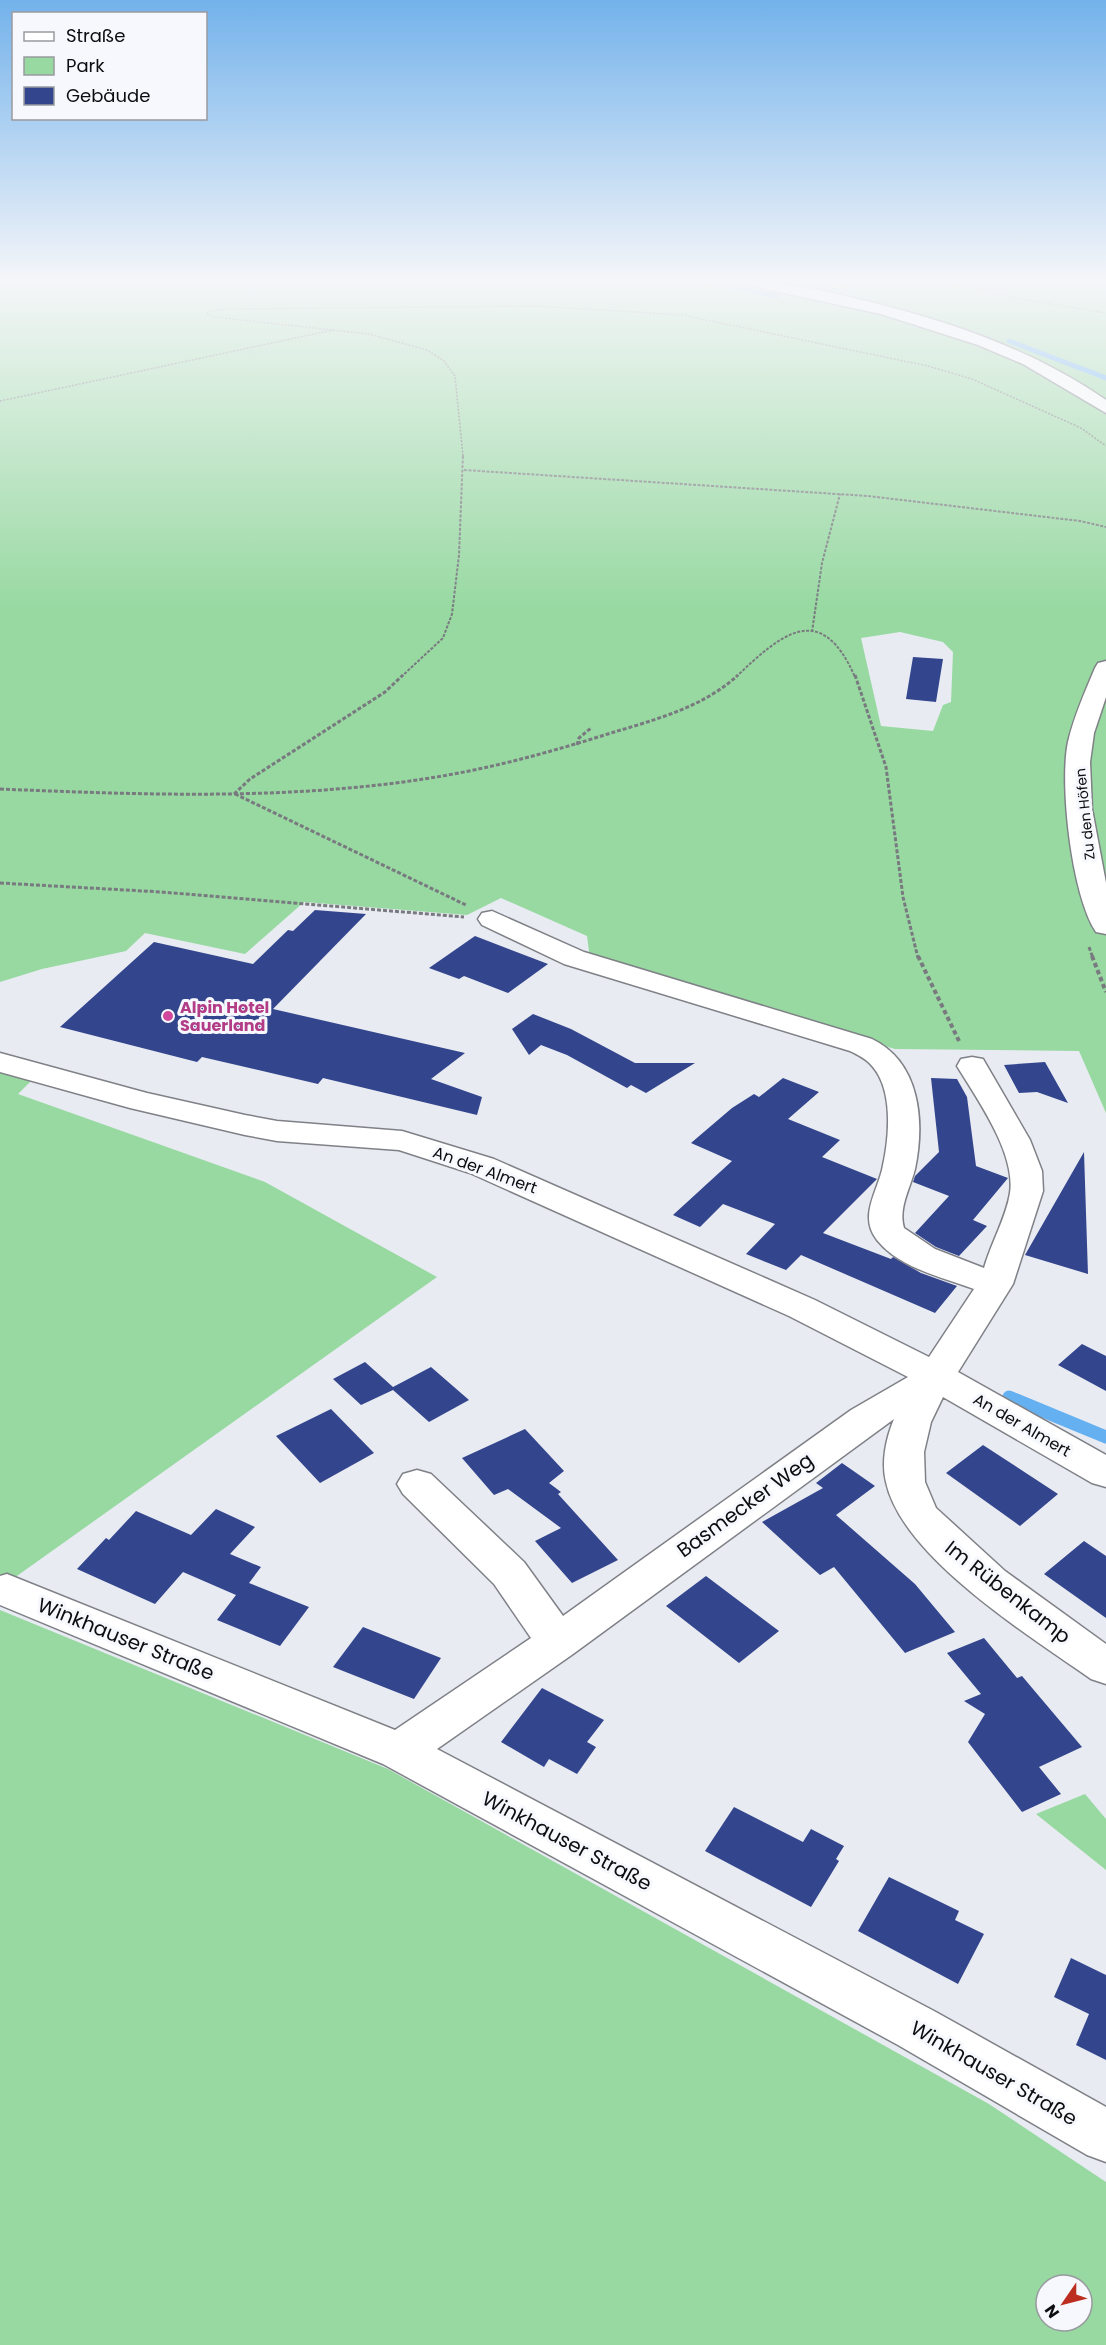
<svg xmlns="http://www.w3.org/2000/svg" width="1106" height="2345" viewBox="0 0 1106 2345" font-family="Poppins,sans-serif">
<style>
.green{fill:#97d9a1;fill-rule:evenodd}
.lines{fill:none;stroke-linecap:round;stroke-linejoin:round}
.stream-far1{stroke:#65b0f0;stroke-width:5}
.stream{stroke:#65b0f0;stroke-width:13}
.building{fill:#33458d}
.minor-casing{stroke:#7f8187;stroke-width:3}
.path-far3{stroke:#797a7f;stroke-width:1.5;stroke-dasharray:2 1.5;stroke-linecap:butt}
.path-far2{stroke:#797a7f;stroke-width:2;stroke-dasharray:3 1.5;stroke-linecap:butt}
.path-far1{stroke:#797a7f;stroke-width:3;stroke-dasharray:4 2;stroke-linecap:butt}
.path{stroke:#797a7f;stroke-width:4;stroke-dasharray:4.5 3;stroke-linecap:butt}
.minor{fill:#fff;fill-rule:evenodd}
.hotel-dot{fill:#d1479c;stroke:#f6f8fe;stroke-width:2}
.labels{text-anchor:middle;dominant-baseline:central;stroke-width:6;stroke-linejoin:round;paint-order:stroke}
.far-street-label{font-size:14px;fill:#0d0d10;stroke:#f6f8fe}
.hotel-label{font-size:16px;font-weight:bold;fill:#b23c85;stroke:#f6f8fe;text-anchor:start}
.street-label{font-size:16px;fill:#0d0d10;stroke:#f6f8fe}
.near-street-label{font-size:20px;fill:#0d0d10;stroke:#f6f8fe}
</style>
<rect width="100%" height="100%" fill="#e8ebf2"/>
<path class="green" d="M0,281H1106V1113L1079,1051L895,1049L590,959L587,936L501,898L467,915L304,902L245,954L145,933L126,951L42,969L0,982ZM900,632L943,642L953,652L951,702L943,705L933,731L881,726L861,638Z
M0,1071L31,1081L18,1094L265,1182L437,1277L0,1588Z
M0,1610L388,1769L989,2104L1106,2182V2345H0ZM1046,2285H1082V2321H1046Z
M1085,1794L1106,1819V1870L1036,1814Z"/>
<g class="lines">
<path class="stream-far1" d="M707,281L776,296
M810,285L844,281
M1009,341L1106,378"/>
<path class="stream" d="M1009,1397L1106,1437"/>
</g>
<path class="building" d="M913,657L943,659L936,702L906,699Z
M315,910L366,914L273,1009L465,1053L431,1079L482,1097L477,1115L323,1078L318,1084L202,1057L197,1062L60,1027L154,942L253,964L288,930L293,931Z
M475,936L548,964L508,993L464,976L459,979L429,968Z
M533,1014L571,1029L635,1063H695L646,1093L631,1085L627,1088L567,1055L541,1045L529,1055L512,1029Z
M1045,1062L1068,1103L1037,1092L1019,1093L1004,1065Z
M783,1078L819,1092L788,1119L840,1140L822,1157L877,1179L823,1233L891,1259L893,1257L921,1273L957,1286L935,1313L801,1255L786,1270L746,1254L775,1224L723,1204L700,1227L673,1215L732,1161L691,1143L732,1108L754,1094L759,1097Z
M931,1078L957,1079L967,1097L976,1166L1008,1178L973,1220L987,1226L959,1256L936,1247L915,1233L949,1196L913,1182L915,1176L939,1152Z
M1084,1152L1088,1274L1025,1255Z
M1082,1344L1106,1356V1391L1058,1365Z
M365,1362L393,1387L431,1367L469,1400L429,1422L393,1390L361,1405L333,1379Z
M331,1409L374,1453L320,1483L276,1436Z
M525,1429L564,1471L549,1483L561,1492L558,1494L618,1560L572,1583L535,1541L561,1528L508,1489L494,1495L462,1458Z
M983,1445L1058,1494L1020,1526L946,1473Z
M842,1463L875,1486L836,1515L915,1584L955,1632L905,1653L834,1567L820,1575L762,1522L823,1488L816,1483Z
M216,1509L255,1527L230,1554L261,1567L249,1583L309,1607L280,1646L217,1620L236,1595L183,1572L155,1604L77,1569L106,1538L109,1540L136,1511L191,1535Z
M1084,1541L1106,1556V1618L1044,1574Z
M706,1576L779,1631L739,1663L666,1606Z
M363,1627L441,1658L414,1699L333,1667Z
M984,1638L1017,1678L1022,1676L1082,1747L1039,1767L1061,1794L1022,1812L968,1742L985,1714L964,1701L981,1694L947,1653Z
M542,1688L604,1720L587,1742L596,1747L577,1774L549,1759L544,1767L501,1742Z
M734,1807L803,1842L811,1829L844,1846L836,1859L839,1861L811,1907L705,1851Z
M889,1877L959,1911L955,1920L984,1934L958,1984L858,1931Z
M1071,1958L1106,1975V2060L1076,2045L1089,2014L1054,1997Z"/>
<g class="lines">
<g class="minor-casing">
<path id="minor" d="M740,281C782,281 821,290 862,300C949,321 1032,349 1106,400V413L1023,364L978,345L881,314L747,285Z
M1106,661V697L1094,733L1090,762L1092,809L1106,883V934L1096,932C1072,897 1059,784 1068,742C1074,716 1085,692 1095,668L1098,663Z
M492,911L584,952L872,1039C920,1062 925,1121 915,1169C910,1189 898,1208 904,1228L935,1249L984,1268C991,1243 1006,1218 1010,1193C1016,1153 977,1099 957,1066L961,1059L972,1057L983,1059L1030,1140L1042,1171L1043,1191L1013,1284L958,1372L1106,1455V1487L1092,1483L943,1397L931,1422L924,1452L925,1482L936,1508L1005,1571L1106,1644V1684L1091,1679C1030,1636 902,1557 886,1482C881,1462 886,1438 894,1419L573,1654L437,1749L934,2011L1106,2107V2162L1087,2155L898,2045L383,1764L0,1605V1576L7,1574L395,1730L531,1638L494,1584L403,1494L397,1484L403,1474L417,1470L431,1474L524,1562L563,1616L851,1410L908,1377L789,1316L470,1173L399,1150L277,1141L245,1135L130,1108L0,1072V1053L147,1093L245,1115L277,1121L402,1131L494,1159L815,1300L929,1357L974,1289C942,1277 899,1268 877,1240C859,1217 876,1194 882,1170C889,1140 894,1092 873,1067C867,1059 858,1055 850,1051L564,964L482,925L478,919L482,913Z"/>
</g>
<path class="path-far3" d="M945,281L1015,298L1106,313
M0,401L333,330
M463,456L455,376L444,361L427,350L369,334L214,317L207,314L209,311L230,309L537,306L682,315L928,366L972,379L1081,428L1106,446"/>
<path class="path-far2" d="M464,470L868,496L1080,521L1106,527
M812,632L822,563L840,494
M401,677L443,638L452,614L459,555L463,454
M736,677C781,634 821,599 855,677"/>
<path class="path-far1" d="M855,675L886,767L903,897L918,958
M577,745L579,738L591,728
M0,789C149,795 301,801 448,775C504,765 557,750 611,733C654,720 704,707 738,675
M234,794L250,779L385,692L403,675
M235,794L466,905
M0,883L161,892L464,917
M1089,947L1093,958"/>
<path class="path" d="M918,956L959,1041
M1092,956L1106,992"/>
<use href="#minor" class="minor"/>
</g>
<linearGradient id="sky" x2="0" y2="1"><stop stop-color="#73b2eb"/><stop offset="0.46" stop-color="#f5f6f9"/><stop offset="1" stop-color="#f5f6f9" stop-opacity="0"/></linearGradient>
<rect width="1106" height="610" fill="url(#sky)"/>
<circle class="hotel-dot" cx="168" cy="1016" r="6"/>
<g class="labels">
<g class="far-street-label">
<text transform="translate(1085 814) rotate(-96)">Zu den Höfen</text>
</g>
<g class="hotel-label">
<text x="180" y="1007">Alpin Hotel<tspan x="180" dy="18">Sauerland</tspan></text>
</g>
<g class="street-label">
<text transform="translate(485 1170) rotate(20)">An der Almert</text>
<text transform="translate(1022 1425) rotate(30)">An der Almert</text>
</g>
<g class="near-street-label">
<text transform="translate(745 1505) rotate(-36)">Basmecker Weg</text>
<text transform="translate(1008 1592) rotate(38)">Im Rübenkamp</text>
<text transform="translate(126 1639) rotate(22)">Winkhauser Straße</text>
<text transform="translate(567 1841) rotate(28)">Winkhauser Straße</text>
<text transform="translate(994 2073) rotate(30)">Winkhauser Straße</text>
</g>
</g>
<rect x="12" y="12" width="195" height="108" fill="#f6f8fe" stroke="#999a9f" stroke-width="1.5"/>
<rect x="24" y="32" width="30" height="9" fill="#ffffff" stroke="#999a9f" stroke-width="1.5"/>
<text x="66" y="42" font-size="18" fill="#0d0d10">Straße</text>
<rect x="24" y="57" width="30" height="18" fill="#97d9a1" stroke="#999a9f" stroke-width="1.5"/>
<text x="66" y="72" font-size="18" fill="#0d0d10">Park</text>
<rect x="24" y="87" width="30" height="18" fill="#33458d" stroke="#999a9f" stroke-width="1.5"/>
<text x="66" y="102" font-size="18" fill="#0d0d10">Gebäude</text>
<g transform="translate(1064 2303) rotate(235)"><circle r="28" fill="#f6f8fe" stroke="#999a9f" stroke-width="1.5"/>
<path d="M0-4.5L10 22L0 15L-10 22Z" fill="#bc2f20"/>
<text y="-9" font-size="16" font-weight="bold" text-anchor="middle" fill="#0d0d10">N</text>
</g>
</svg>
